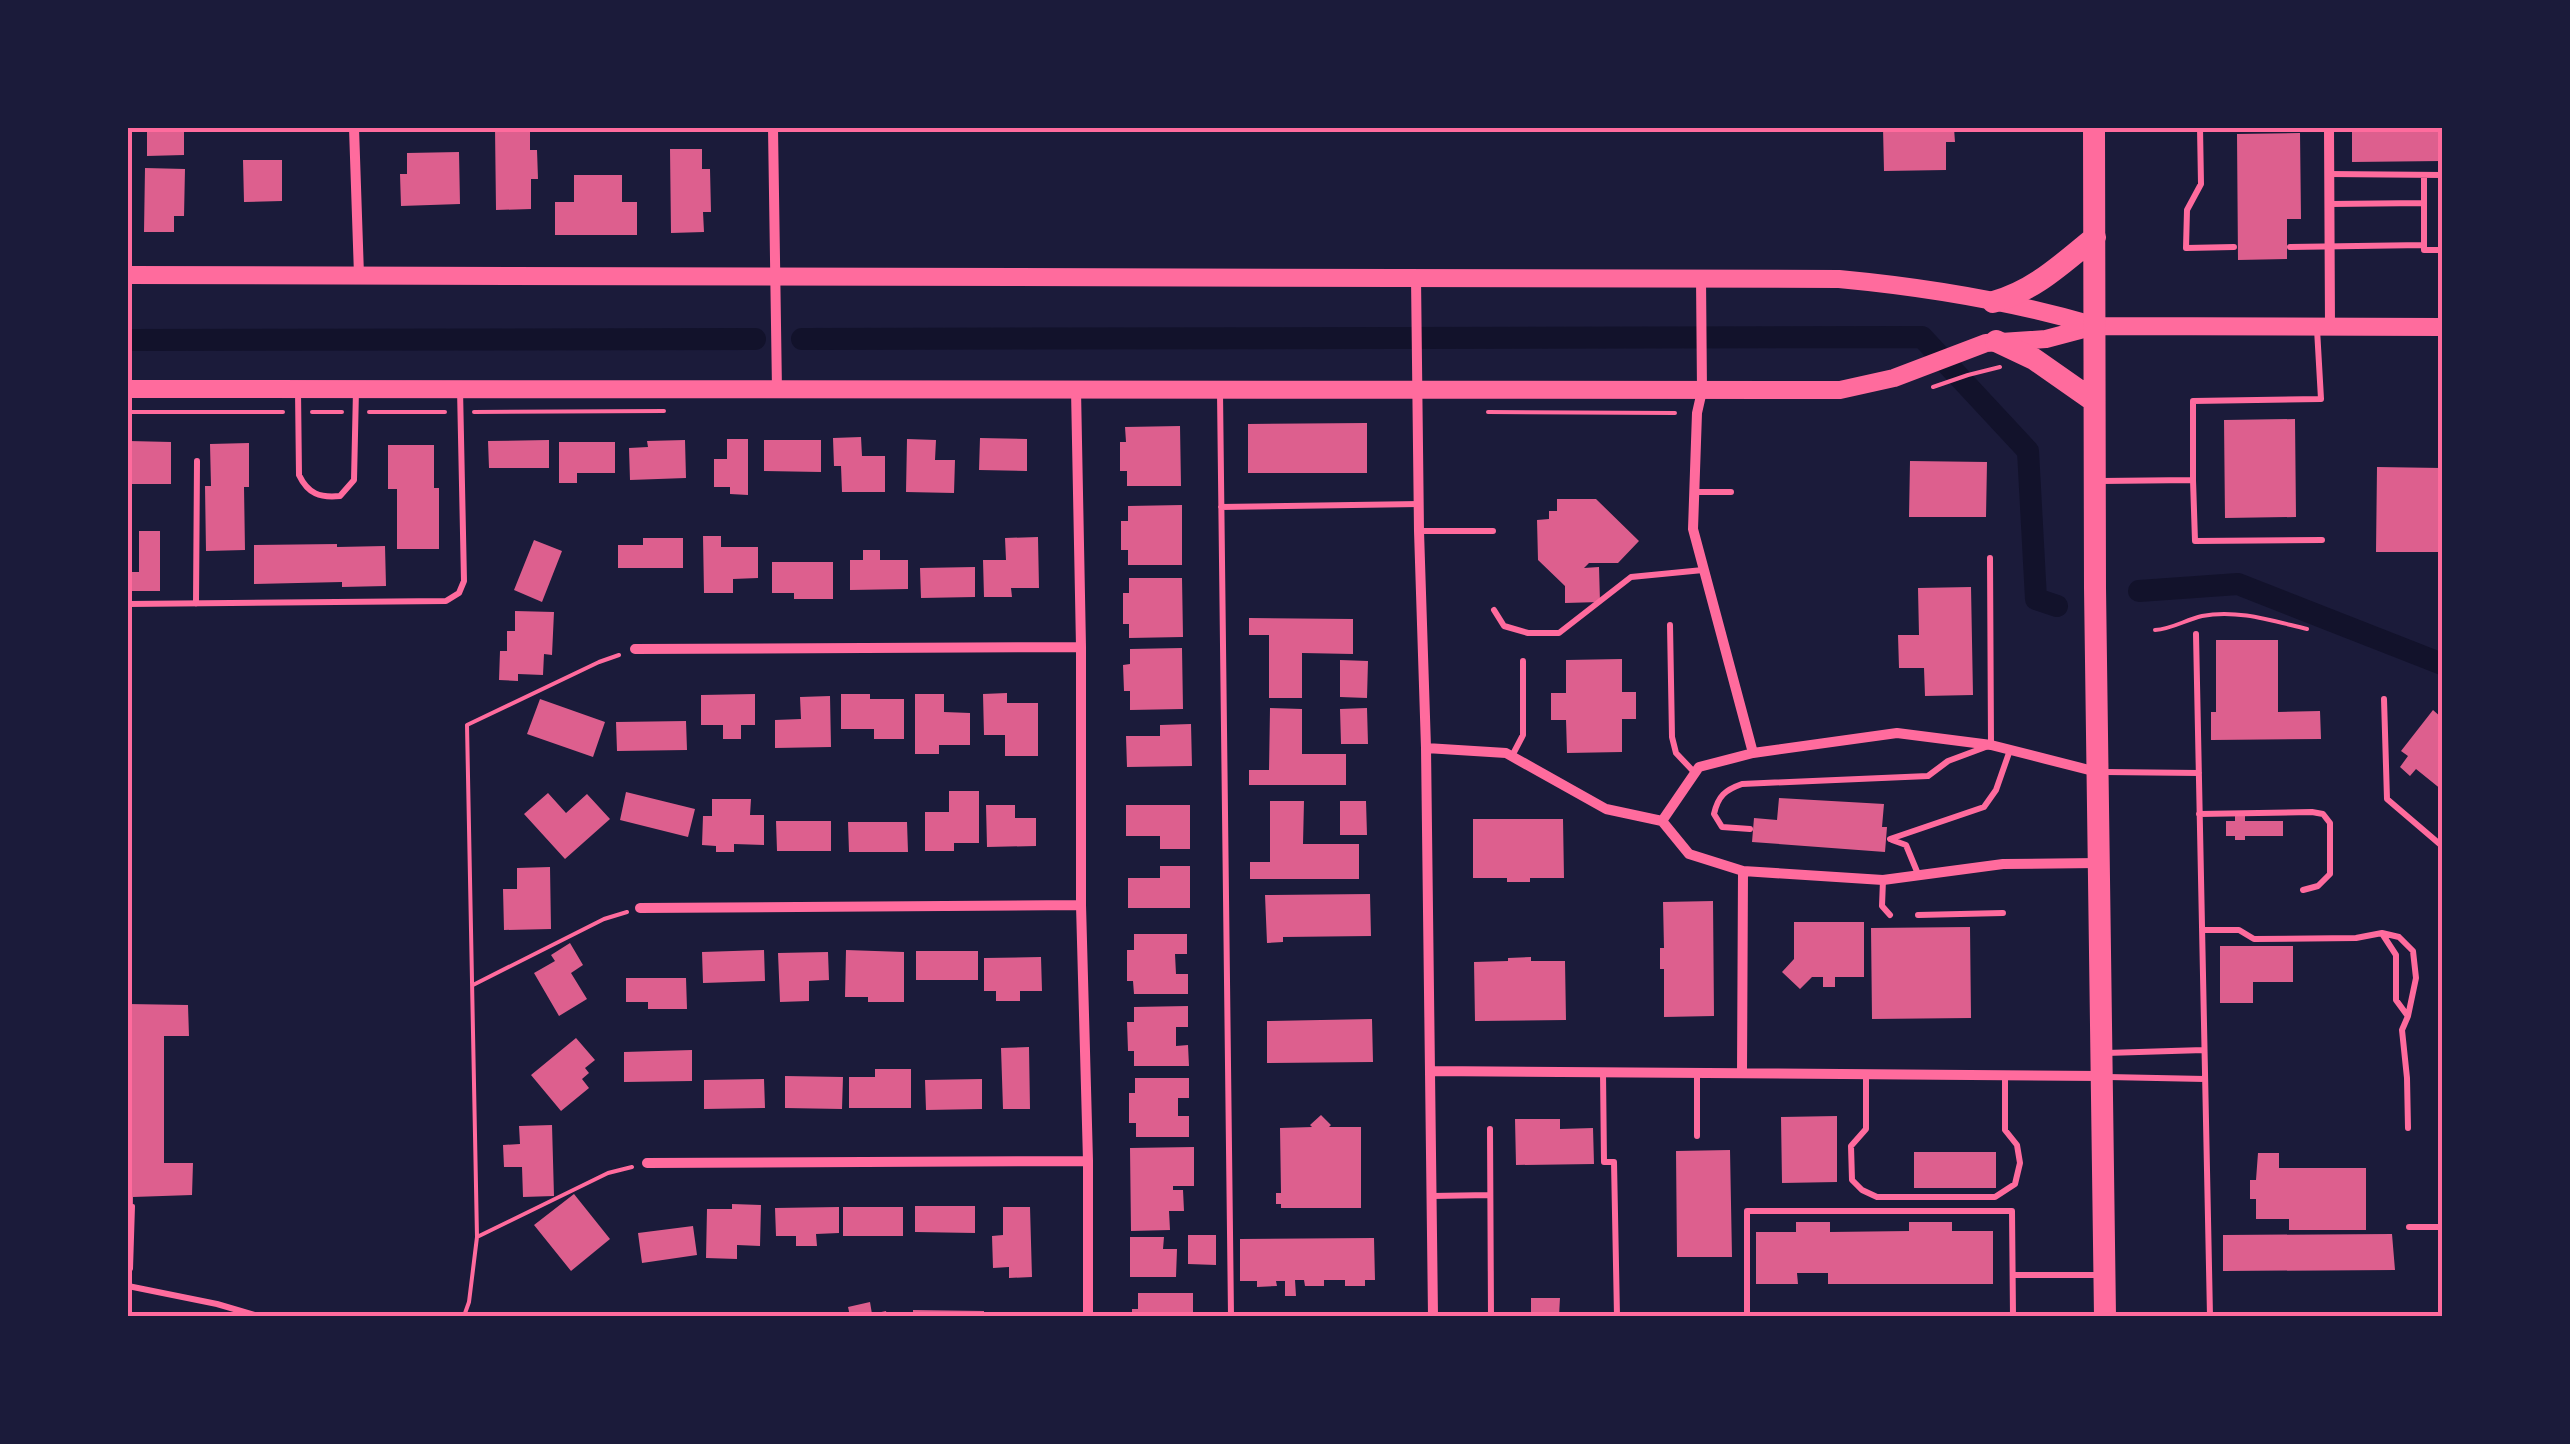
<svg xmlns="http://www.w3.org/2000/svg" width="2570" height="1444" viewBox="0 0 2570 1444" font-family="Helvetica,sans-serif">
<style>
.lines{fill:none;stroke-linecap:round;stroke-linejoin:round}
.canal{stroke:#12122b;stroke-width:22}
.building{fill:#dd5f8e}
.path{stroke:#ff6b9d;stroke-width:4}
.service{stroke:#ff6b9d;stroke-width:6}
.minor{stroke:#ff6b9d;stroke-width:10}
.tertiary{stroke:#ff6b9d;stroke-width:18}
.trunk{stroke:#ff6b9d;stroke-width:22}
.neatline{fill:none;stroke:#ff6b9d;stroke-width:4}
</style>
<rect width="100%" height="100%" fill="#1b1b3a"/>
<g class="lines">
<path class="canal" d="M802,339L1922,337L2028,451L2036,599L2057,606
M128,340L755,339
M2139,591L2238,584L2442,664"/>
</g>
<path class="building" d="M147,128H184V155L147,156Z
M495,128H530V150H537L538,179H531V209L496,210Z
M1883,128H1954L1955,142H1946V170L1884,171Z
M2352,128H2442V161L2352,162Z
M2300,133L2301,219H2287V259L2238,260L2237,134Z
M670,149H702V169H710L711,212H703L704,232L671,233Z
M459,152L460,204L401,206L400,174H407V153Z
M243,160H282V201L244,202Z
M145,168L185,169L184,216H174V232H144Z
M574,175H622V202H637V235H555V202H574Z
M2295,419L2296,517L2225,518L2224,420Z
M1367,423V473H1248V424Z
M1180,426L1181,486H1127V471H1120V442H1126L1125,427Z
M861,437L862,456H885V492H842L841,466H834L833,438Z
M980,438L1027,439V471L979,470Z
M727,439H748V495L730,494V487H714V459H727Z
M907,439L936,440L935,460H955L954,493L906,492Z
M549,440V468H489L488,441Z
M685,440L686,478L630,480L629,448L648,447L647,441Z
M764,440H821V472L764,471Z
M129,441L171,442V484H132V496H128Z
M559,442H615V473H577V483H559Z
M249,443V487H244L245,550L206,551L205,486H211L210,444Z
M388,445H434V488H439V549H397V489H388Z
M1910,461L1987,462L1986,517H1909Z
M2377,467L2442,468V552H2376Z
M1557,499H1596L1639,541L1618,563H1589L1584,568L1599,567L1600,602L1565,603V586L1538,560L1537,520L1549,519V511H1557Z
M1182,505V565H1128V550H1121V521H1128V506Z
M139,531H160V591H128V572H139Z
M703,536H721V547H758V578L733,579V593H704Z
M1038,537L1039,588H1011L1012,597H984L983,560H1006L1005,538Z
M643,538H683V568H618V545H643Z
M534,540L562,551L542,602L514,590Z
M337,544V547L385,546L386,586L342,587V582L254,584V545Z
M863,550H880V560H908V589L850,590V560H863Z
M772,562H833V599H794V593H772Z
M975,567V597L921,598L920,568Z
M1129,578H1182L1183,637L1129,638V624H1123V593H1129Z
M1971,587L1973,695L1925,696L1924,668H1899L1898,635H1919L1918,588Z
M515,611L554,612L552,655L544,654L543,675L518,674V681L499,680L500,651H507V631H515Z
M1249,618L1353,619V654L1302,653V698H1269V635H1249Z
M2216,640H2278V712L2320,711L2321,739L2211,740V712H2216Z
M1182,648L1183,709L1130,710V691H1124L1123,665L1130,664V649Z
M1622,659V692H1636V719H1622V752L1567,753L1566,720H1551V693H1566V660Z
M1340,660L1368,661L1367,698L1340,697Z
M1007,693V703H1038V756H1005V735H984L983,694Z
M755,694V725H741V739H723V725H701V695Z
M841,694H870V699H904V739H874V729H841Z
M915,694H944V712L970,713V745H939V754H915Z
M830,696L831,747L775,748V720L801,719L800,697Z
M540,699L605,722L593,757L527,734Z
M1270,708L1302,709V754H1346V785H1249V770H1269Z
M1367,708L1368,744H1341L1340,709Z
M2433,710L2442,718V790L2416,769L2410,776L2400,767L2408,756L2401,751Z
M686,721L687,750L617,751L616,722Z
M1191,724L1192,766L1127,767L1126,736H1160V725Z
M949,791H979V843H954V851H925V812H949Z
M626,792L695,809L688,837L620,820Z
M548,793L566,813L587,794L610,819L565,859L524,814Z
M1779,798L1884,804L1882,827H1887L1885,852L1752,842L1754,818L1777,820Z
M712,799H751L750,815H764V845L734,844V852H716V846L702,845L703,816H712Z
M1270,801H1304L1303,844H1359V879H1250V862H1270Z
M1340,801H1366L1367,835H1340Z
M986,805H1015V818H1036V846L987,847Z
M1126,805H1190V849H1160V836H1126Z
M2235,816H2245V821H2283V836H2245V840H2235V836H2226V821H2235Z
M1473,819H1563L1564,878H1530V882H1507V878H1473Z
M776,821H831V851H777Z
M848,822H907L908,852H849Z
M1160,866H1190V908H1128V878H1160Z
M550,867L551,929L504,930L503,889H517V868Z
M1370,894L1371,936L1283,937V942L1267,943L1265,895Z
M1713,901L1714,1016L1664,1017V969H1660V948H1664L1663,902Z
M1794,922H1864V977H1835V987H1823V977H1812L1800,989L1782,972L1794,959Z
M1970,927L1971,1018L1872,1019L1871,928Z
M1134,934H1187V954H1175L1176,974H1188V994H1134L1133,981H1127V950H1134Z
M570,943L583,965L571,973L587,999L559,1016L534,973L555,961L551,955Z
M2220,946H2293V982H2253V1003H2220Z
M764,950L765,981L703,983L702,952Z
M846,950L904,952V1002H868V997H845Z
M916,951H978V980H916Z
M828,952L829,980L809,981V1001L780,1002L778,953Z
M1041,957L1042,991H1020V1001H996V991H984V958Z
M1531,957V961H1565L1566,1020L1475,1021L1474,962L1508,961V958Z
M626,978H686L687,1009H648V1002H626Z
M128,1004L188,1005L189,1036H164V1163H193L192,1195L133,1197V1204H128Z
M1188,1006V1027H1176V1046L1188,1045L1189,1066H1134V1051H1128L1127,1022H1134V1007Z
M1372,1019L1373,1062L1267,1063V1021Z
M576,1038L595,1060L585,1068L589,1073L582,1079L589,1088L561,1111L531,1075Z
M1029,1047L1030,1109H1003L1001,1048Z
M692,1050V1081L624,1082V1052Z
M875,1069H911V1108H849V1077H875Z
M785,1076L843,1077L842,1109L785,1108Z
M1135,1078H1189V1098H1178V1116H1189V1137H1136V1123H1129V1093H1135Z
M764,1079L765,1108L704,1109V1080Z
M982,1079V1109L926,1110L925,1080Z
M1321,1115L1331,1125L1329,1127H1361V1208H1281V1204H1276V1193H1281L1280,1128L1312,1127L1310,1125Z
M1837,1116V1182L1782,1183L1781,1117Z
M1515,1119H1560V1129L1593,1128L1594,1164L1516,1165Z
M552,1125L554,1196L523,1197L522,1167H504L503,1145L520,1144L519,1126Z
M1194,1147V1186H1173V1190H1183L1184,1211H1169L1170,1230L1131,1231L1130,1148Z
M1730,1150L1732,1257H1677L1676,1151Z
M1914,1152H1996V1188H1914Z
M2258,1153H2279V1168H2366V1230H2289V1219H2256V1199H2250V1180H2256Z
M574,1194L610,1239L571,1271L534,1225Z
M732,1204L761,1205L760,1246L737,1245V1259L706,1258L707,1209H732Z
M915,1206H975V1233L915,1232Z
M839,1207V1233L816,1234L817,1246H796V1236H776L775,1208Z
M843,1207H903V1236H843Z
M1003,1207H1030L1032,1277L1009,1278V1267L993,1268L992,1236L1003,1235Z
M1796,1222H1830V1232L1909,1231V1222H1952V1231H1993V1284H1828V1273H1797L1798,1284H1756V1232H1796Z
M693,1226L697,1255L642,1263L638,1233Z
M2392,1234L2395,1270L2223,1271V1235Z
M1188,1235H1216V1265L1188,1264Z
M1130,1237H1164L1163,1249H1177L1176,1277H1130Z
M1374,1238L1375,1280H1365V1286H1345V1280H1324V1286H1305L1304,1280H1295L1296,1296H1285V1281H1276L1277,1286L1257,1287V1281H1240V1239Z
M1138,1293H1193V1316H1132V1309H1138Z
M1531,1298H1560L1559,1316H1531Z
M870,1302L872,1314L886,1311L887,1316H850L848,1307Z
M913,1310L984,1311V1316H913Z"/>
<g class="lines">
<path class="path" d="M1933,387L1968,375L2000,367
M128,412H283
M312,412H342
M369,412H445
M474,412L664,411
M1488,412L1675,413
M2155,630C2172,629 2185,620 2202,616C2237,609 2273,621 2307,629
M473,985L604,919L627,912
M128,1206H133L131,1269
M477,1237L608,1173L632,1167
M464,1316L469,1302L477,1237L467,725L599,662L619,655"/>
<path class="service" d="M2200,128L2201,184L2187,210L2186,248L2234,247
M2329,174L2442,175
M2424,175V250H2442
M2330,204L2424,203
M2290,247L2424,245
M298,391L299,475C308,494 320,498 340,496L354,480L356,390
M1220,393L1231,1316
M2193,480V401L2321,399L2317,329
M2101,481L2193,480L2195,541L2322,540
M1695,492H1731
M1221,507L1419,504
M1419,531H1493
M128,604L446,601L459,593L464,581L460,389
M196,604L197,461
M1494,610L1504,626L1528,633H1559L1631,577L1703,570
M1670,625L1672,737L1676,753L1694,772
M2196,634L2210,1316
M2384,699L2387,799L2442,846
M1512,756L1523,735V661
M2105,772L2199,773
M2199,814L2312,812L2323,814L2330,823V874L2318,886L2303,890
M1750,829L1722,827L1714,814C1718,796 1725,790 1742,784L1928,776L1948,761L1991,745L1990,558
M1890,839L1984,807L1996,790L2010,750
M1892,840L1906,845L1918,874
M1883,880L1882,906L1890,915
M1918,915L2003,913
M2202,930H2239L2254,939L2356,938L2382,933L2399,937L2413,951L2416,978L2408,1016L2402,1030L2407,1078L2408,1128
M2383,935L2396,955V1000L2407,1015
M2106,1053L2204,1050
M1603,1073L1604,1162H1614L1617,1316
M1697,1073V1136
M1866,1075V1129L1851,1146L1852,1180L1862,1190L1877,1197H1995L2015,1184L2020,1163L2017,1145L2005,1130V1075
M2108,1077L2205,1079
M1490,1129L1491,1316
M1432,1196L1490,1195
M2409,1227H2442
M2013,1275H2098
M128,1286L217,1304L258,1316
M1747,1316V1211H2012L2013,1316"/>
<path class="minor" d="M354,128L359,275
M773,128L777,390
M2329,128L2330,327
M1416,278L1419,531L1426,748L1433,1316
M1701,278L1702,391L1697,413L1693,529L1753,753
M1076,390L1081,647V905L1088,1161V1316
M635,649L1081,647
M1426,748L1506,753L1606,809L1662,821L1689,854L1743,871L1883,880L2003,864L2098,863
M1662,821L1699,767L1753,753L1897,733L1991,745L2097,772
M640,908L1081,905
M1430,1071L2100,1076
M1742,1073L1743,871
M647,1163L1088,1161"/>
<path class="tertiary" d="M128,275L1839,279C1924,287 2010,301 2092,325
M128,389L1840,390L1894,378L1986,343L2046,339L2095,326L2442,327"/>
<path class="trunk" d="M2094,128L2095,588L2105,1316
M1993,302C2034,291 2063,263 2095,237
M1996,341L2034,359L2094,401"/>
</g>
<rect width="2570" height="1444" fill="none" stroke="#1b1b3a" stroke-width="260"/>
<rect x="130" y="130" width="2310" height="1184" class="neatline"/>
</svg>
